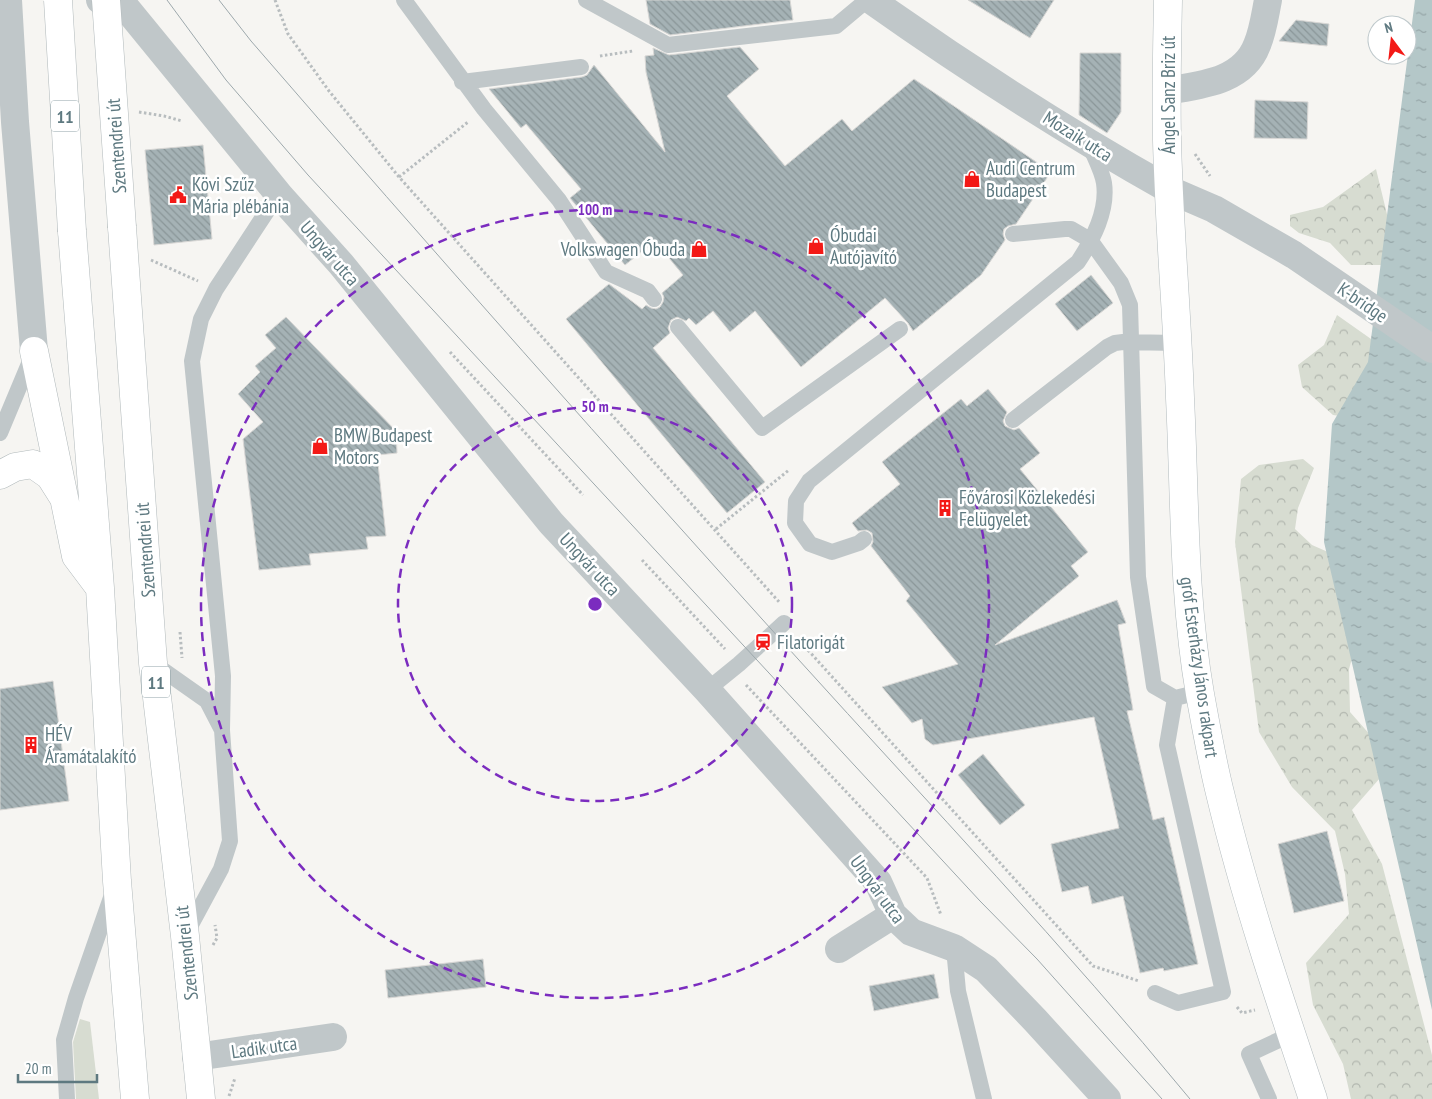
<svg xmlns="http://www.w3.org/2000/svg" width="1432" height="1099" viewBox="0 0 1432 1099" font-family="'PT Sans Narrow',sans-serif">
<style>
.green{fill:#d7dcd1}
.forest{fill:url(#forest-crowns)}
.water{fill:url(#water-ripples)}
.building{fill:url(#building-back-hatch);stroke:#d8d7d5}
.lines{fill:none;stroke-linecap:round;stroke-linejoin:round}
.secondary-casing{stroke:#b2bbbe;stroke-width:29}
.primary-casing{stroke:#b1b9bb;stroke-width:29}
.path{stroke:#b8bdbf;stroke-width:3;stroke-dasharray:2.5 2.5;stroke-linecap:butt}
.service{stroke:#c0c7c9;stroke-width:16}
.minor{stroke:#c0c7c9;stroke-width:28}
.tertiary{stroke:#c0c7c9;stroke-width:28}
.secondary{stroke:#fff;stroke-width:28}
.primary{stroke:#fff;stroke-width:28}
.tram{stroke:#9da8ac;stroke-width:1}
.primary-bridge-casing{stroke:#b1b9bb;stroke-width:29;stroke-linecap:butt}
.primary-bridge{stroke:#fff;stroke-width:28}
.ring{fill:none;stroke:#7b2cbf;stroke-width:2.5;stroke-dasharray:9 6}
.labels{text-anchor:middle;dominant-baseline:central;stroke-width:5;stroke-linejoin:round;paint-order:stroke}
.shield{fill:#fff;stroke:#8ea1a6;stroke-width:1}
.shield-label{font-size:18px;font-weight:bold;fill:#5e7980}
.street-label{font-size:19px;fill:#5e7980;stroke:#fff}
.poi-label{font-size:19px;fill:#5e7980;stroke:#fff;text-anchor:start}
.centre{fill:#7b2cbf;stroke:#fff;stroke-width:2.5}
.ring-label{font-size:15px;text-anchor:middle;font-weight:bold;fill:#7b2cbf;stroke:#fff;stroke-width:5;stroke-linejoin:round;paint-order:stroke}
</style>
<defs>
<pattern id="forest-crowns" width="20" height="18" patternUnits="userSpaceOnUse" patternTransform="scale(1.25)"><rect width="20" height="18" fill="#d7dcd1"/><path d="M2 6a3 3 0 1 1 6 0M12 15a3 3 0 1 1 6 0" fill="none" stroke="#b2b7af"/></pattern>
<pattern id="water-ripples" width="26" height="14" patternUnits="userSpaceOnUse" patternTransform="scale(1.25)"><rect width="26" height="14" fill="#b4c7c8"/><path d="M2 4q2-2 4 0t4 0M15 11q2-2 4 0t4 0" fill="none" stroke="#96a6a8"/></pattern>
<pattern id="building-back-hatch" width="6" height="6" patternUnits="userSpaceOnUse" patternTransform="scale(1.25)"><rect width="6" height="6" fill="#a5b2b5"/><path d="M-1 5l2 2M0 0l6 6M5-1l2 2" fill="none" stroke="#8a9698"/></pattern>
</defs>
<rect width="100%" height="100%" fill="#f6f5f2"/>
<path class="green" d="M80,1019L90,1022L99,1099H76L73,1042Z"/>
<path class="forest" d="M1376,169L1393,239L1383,265H1351L1330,243L1299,233L1290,226V215L1323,207Z
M1337,315L1381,346L1353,418L1333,415L1302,387L1298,365L1324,345Z
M1303,459L1314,468L1298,508L1295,529L1312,545L1353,563L1367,605L1349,669L1350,712L1394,762L1352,810L1382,864L1432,1055V1099H1351L1343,1064L1313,1005L1306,963L1349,914L1345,874L1335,831L1292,787L1259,732L1235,542L1241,479L1259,465Z"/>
<path class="water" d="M1415,0H1432V1010L1324,542L1332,424L1368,362Z"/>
<path class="building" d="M646,0H790L793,20L670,35L650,24Z
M968,0H1054L1030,38Z
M1296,20L1329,24L1327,46L1279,41Z
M740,47L759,69L727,96L785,166L842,119L852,131L914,79L1051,172L1016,224L1008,226L1004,229L1003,234L1005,240L981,275L913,331L908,323L885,298L801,367L755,311L730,332L713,311L696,325L689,318L686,321L677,317L671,320L668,328L670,333L653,348L765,482L727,513L566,319L609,284L642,309L646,305L651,308L656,309L660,307L663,302L664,297L662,293L683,275L655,241L625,265L570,198L581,189L526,124L521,128L489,89L582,77L587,75L594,65L665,152L646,72L645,56L654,55L653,48L669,55Z
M1080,53H1121V112L1107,133L1079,115Z
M1255,100L1308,102L1307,139L1254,138Z
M203,145L212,239L154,245L145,150Z
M1091,275L1113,303L1077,331L1055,304Z
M286,317L396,431L397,453L377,455L386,536L366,537L368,549L309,554L311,565L259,570L243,439L263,422L238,394L260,372L255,366L276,348L265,335Z
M988,389L1007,412L1003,421L1005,426L1014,430L1019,428L1040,453L1020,469L1088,552L1071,566L1079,576L995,645L1117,600L1126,623L1118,625L1133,710L1127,711L1153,820L1164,817L1198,964L1164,971L1163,968L1140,973L1123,896L1092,904L1088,886L1062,892L1051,844L1119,828L1094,717L933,745L925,739L922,719L912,723L882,687L958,664L906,601L910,596L871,546L873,542L872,533L867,530L858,531L852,523L900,484L882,462L961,399L967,406Z
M53,681L69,801L0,810V689Z
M983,754L1025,805L1000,825L958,775Z
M1327,831L1344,901L1294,913L1278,844Z
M483,959L486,987L388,998L385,970Z
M934,974L939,998L874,1011L869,986Z"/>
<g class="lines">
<g class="secondary-casing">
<path id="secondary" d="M1168,0C1167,47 1166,94 1167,140C1169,226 1177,312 1180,398C1185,497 1183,596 1200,694C1206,727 1212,761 1220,793C1245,897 1279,998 1313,1099"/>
</g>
<g class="primary-casing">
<path id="primary" d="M122,227L153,663L185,936L201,1099
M72,231L100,588L117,881L135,1099
M34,351L76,556L100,588
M0,475L15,467L33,464L50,476L62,495"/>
</g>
<path class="path" d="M275,0L288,34L329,91L399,177L780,603
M600,56L633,51
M139,112L164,116L182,121
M1195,154L1210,176
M399,177L468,122
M151,260L198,281
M450,352L583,495
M716,529L789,470
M642,560L725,649
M180,632L182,658
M798,639L1093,966L1139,981
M746,685L927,878L941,915
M213,945L217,938L215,925
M1237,1007L1242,1013L1255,1010
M229,1096L235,1078"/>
<path class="service" d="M404,0L484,109L559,200L606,272L648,291L654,299
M586,0L668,45L836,26L867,0
M462,82L581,67
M1013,234L1065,229H1071L1090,240L1121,283L1130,305L1138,577L1154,686L1175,698L1200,692
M678,327L762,428L900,329
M1013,420L1107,347L1115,343L1123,342L1177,343
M0,433L33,354
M864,539L859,543L832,552L810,544L795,523L796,501L809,481L1078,262C1093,239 1108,211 1104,183C1102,170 1093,155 1089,143
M153,663L207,701L222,730L230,841L221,869L186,934
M707,690L739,664L784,623
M222,730L223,676L192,361L201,319L216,289L269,208L280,196
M954,948L958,991L984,1099
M1155,993L1178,1003L1223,992L1167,745L1175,698
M67,1099L64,1040L76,998L113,892
M1269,1099L1249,1054L1279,1040L1290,1031"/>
<path class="minor" d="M8,0L15,122L34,351
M100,0L127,9L280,196L341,264L551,523L707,690L878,882L893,915L911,932L954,948L986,969L1035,1020L1107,1099
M1166,91C1200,85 1243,82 1257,45C1263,31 1265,15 1268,0
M1170,190L1214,209L1294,255L1432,349
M839,949L893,915
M196,1057L333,1037"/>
<path class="tertiary" d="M871,0C967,68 1067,132 1170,190"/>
<use href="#secondary" class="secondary"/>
<use href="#primary" class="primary"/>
<path class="tram" d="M167,0L226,80L308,175L980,901L1037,959L1162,1099
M219,0L251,41C431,249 614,455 798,659C930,805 1065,947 1190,1099"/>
<g class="primary-bridge-casing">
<path id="primary-bridge" d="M58,0L72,231
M106,0L122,227"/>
</g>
<use href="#primary-bridge" class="primary-bridge"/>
</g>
<g class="ring">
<circle cx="595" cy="604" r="197"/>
<circle cx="595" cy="604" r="394"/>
</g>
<defs>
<g id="shop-bare" transform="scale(1.35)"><path d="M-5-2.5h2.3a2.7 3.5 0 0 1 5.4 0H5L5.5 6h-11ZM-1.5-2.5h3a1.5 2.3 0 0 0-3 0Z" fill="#f31916" stroke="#fff" stroke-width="2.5" paint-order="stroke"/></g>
<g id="civic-bare" transform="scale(1.35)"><path d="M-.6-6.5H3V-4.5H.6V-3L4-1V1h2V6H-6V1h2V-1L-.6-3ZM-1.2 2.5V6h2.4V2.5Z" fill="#f31916" stroke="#fff" stroke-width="2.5" paint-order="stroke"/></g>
<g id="building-bare" transform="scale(1.35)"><path d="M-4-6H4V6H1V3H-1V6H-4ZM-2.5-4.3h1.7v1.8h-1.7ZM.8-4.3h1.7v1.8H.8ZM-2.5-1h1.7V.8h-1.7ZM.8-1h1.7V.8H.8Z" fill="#f31916" stroke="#fff" stroke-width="2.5" paint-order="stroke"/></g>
<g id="station-bare" transform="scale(1.35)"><path d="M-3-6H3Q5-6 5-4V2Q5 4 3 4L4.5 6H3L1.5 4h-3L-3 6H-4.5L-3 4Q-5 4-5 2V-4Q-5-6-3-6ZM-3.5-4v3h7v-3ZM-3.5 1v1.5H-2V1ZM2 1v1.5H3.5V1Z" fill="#f31916" stroke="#fff" stroke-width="2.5" paint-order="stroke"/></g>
</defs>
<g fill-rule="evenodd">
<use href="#shop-bare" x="972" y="179"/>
<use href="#civic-bare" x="178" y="195"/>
<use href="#shop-bare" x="816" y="246"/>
<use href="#shop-bare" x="699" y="249"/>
<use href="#shop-bare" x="320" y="446"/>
<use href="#building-bare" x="945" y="508"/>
<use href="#station-bare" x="763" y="642"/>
<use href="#building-bare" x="31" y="745"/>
</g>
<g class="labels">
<g class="shield">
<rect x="51" y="100.5" width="28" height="31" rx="4"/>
<rect x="142" y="666.5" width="28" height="31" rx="4"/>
</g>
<g class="shield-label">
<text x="65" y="116">11</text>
<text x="156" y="682">11</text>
</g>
<g class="street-label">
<text transform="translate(1168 95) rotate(-90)">Ángel Sanz Briz út</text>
<text transform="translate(1078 136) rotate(32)">Mozaik utca</text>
<text transform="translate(116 146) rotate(-94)">Szentendrei út</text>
<text transform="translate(330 253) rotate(49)">Ungvár utca</text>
<text transform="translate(1363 302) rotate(34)">K-bridge</text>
<text transform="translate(145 550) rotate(-94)">Szentendrei út</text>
<text transform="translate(590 564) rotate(47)">Ungvár utca</text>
<text transform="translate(1200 667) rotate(82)">gróf Esterházy János rakpart</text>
<text transform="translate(878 889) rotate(54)">Ungvár utca</text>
<text transform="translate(186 953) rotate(-96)">Szentendrei út</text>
<text transform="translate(264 1047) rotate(-8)">Ladik utca</text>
</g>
<g class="poi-label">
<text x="986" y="168">Audi Centrum<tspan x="986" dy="22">Budapest</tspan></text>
<text x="192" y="184">Kövi Szűz<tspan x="192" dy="22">Mária plébánia</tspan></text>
<text x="830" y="235">Óbudai<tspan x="830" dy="22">Autójavító</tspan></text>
<text x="685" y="249" text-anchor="end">Volkswagen Óbuda</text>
<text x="334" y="435">BMW Budapest<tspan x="334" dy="22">Motors</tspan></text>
<text x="959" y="497">Fővárosi Közlekedési<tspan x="959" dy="22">Felügyelet</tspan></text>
<text x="777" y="642">Filatorigát</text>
<text x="45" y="734">HÉV<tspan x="45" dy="22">Áramátalakító</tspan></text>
</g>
</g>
<circle cx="595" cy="604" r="8" class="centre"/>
<g class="ring-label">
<text x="595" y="215">100 m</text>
<text x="595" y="412">50 m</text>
</g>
<g transform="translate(1392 40) rotate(345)"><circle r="24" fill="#ffffff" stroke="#bfc9cc"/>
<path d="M0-4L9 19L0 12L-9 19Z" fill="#f31916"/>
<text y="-8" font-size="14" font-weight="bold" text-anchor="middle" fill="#5e7980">N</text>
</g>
<path d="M18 1074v8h79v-8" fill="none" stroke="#5e7980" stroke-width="2.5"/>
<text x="25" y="1074" font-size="15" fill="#5e7980" stroke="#ffffff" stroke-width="4" paint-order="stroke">20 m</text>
</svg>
